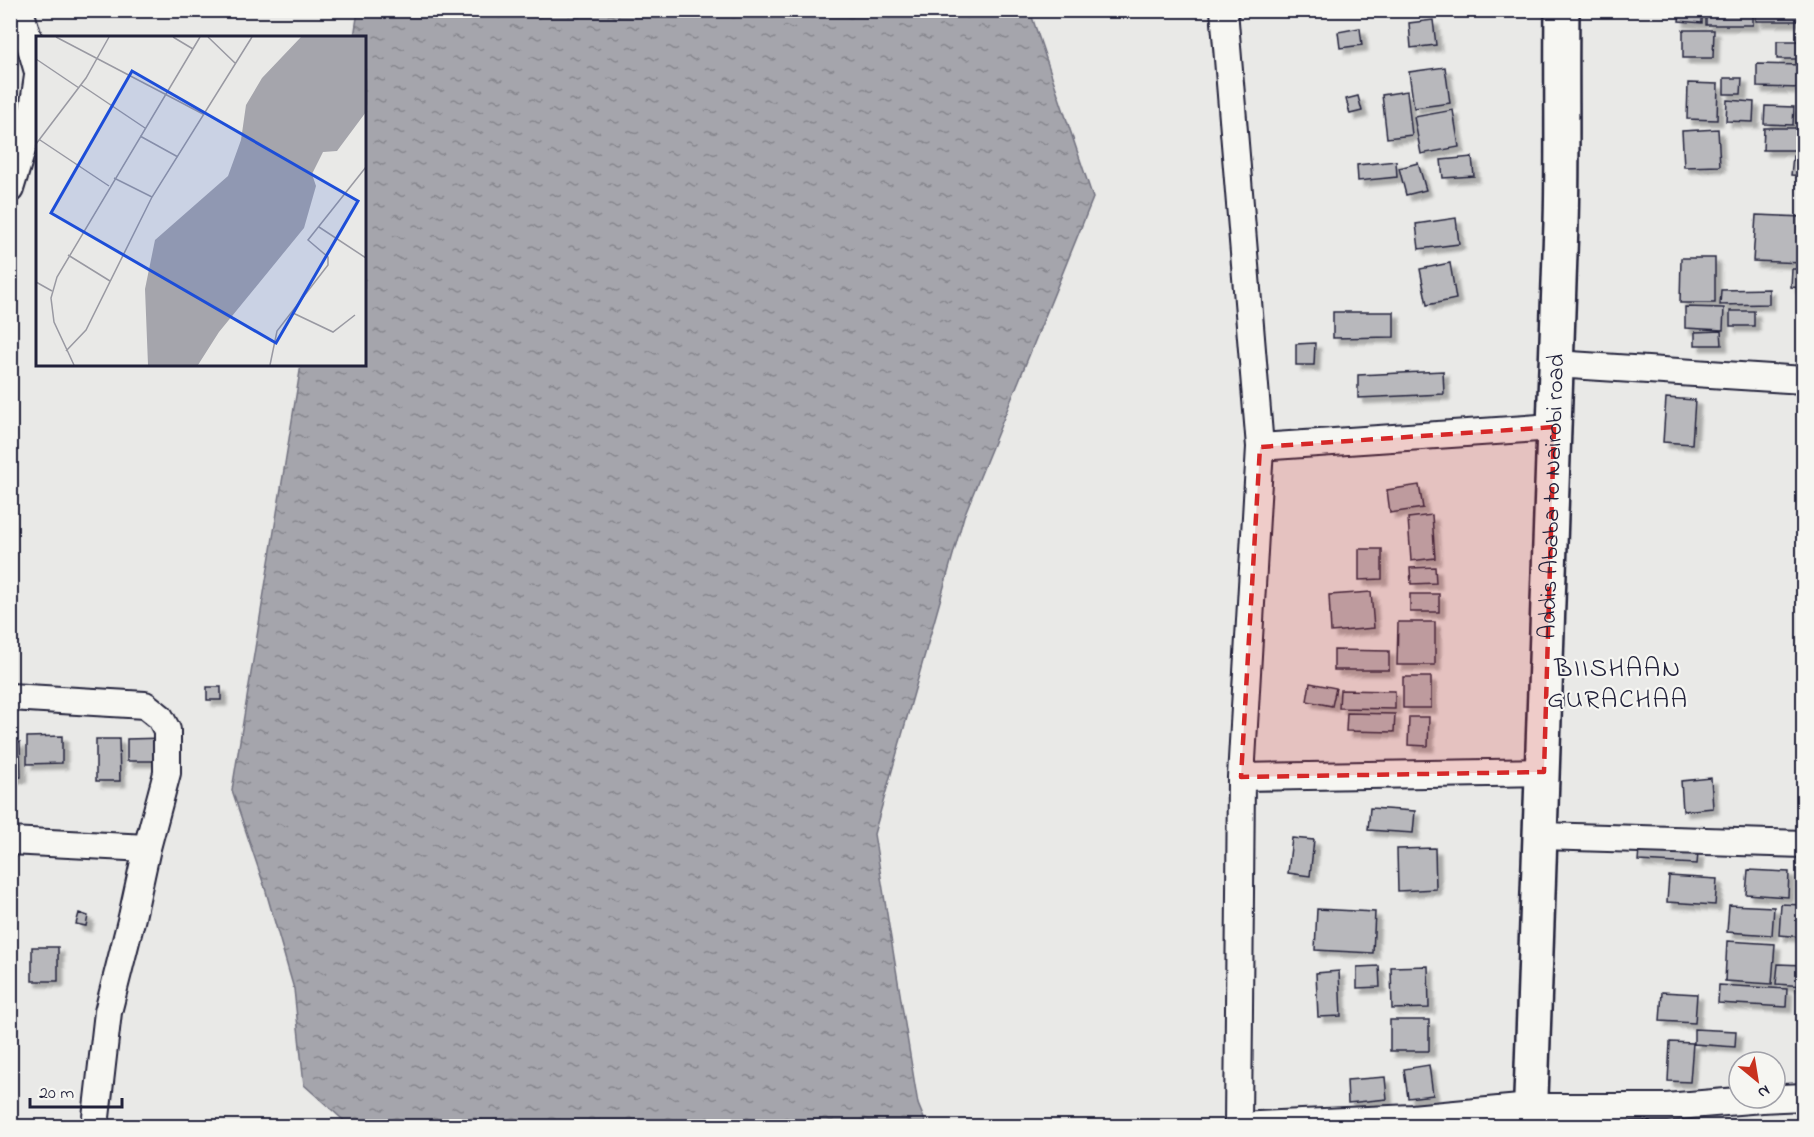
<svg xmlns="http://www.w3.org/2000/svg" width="1814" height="1137" viewBox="0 0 1814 1137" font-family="'Indie Flower',sans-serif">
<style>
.water{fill:url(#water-ripples);stroke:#71717f;stroke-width:1.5}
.building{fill:#b8b8bc;stroke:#22223b;stroke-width:1.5;filter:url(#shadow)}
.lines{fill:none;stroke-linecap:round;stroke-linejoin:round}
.street-casing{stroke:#22223b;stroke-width:30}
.highway-casing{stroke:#22223b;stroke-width:38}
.street{stroke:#f6f6f2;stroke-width:26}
.highway{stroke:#f6f6f2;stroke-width:33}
.marked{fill:#d62828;fill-opacity:0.2;stroke:#d62828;stroke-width:4.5;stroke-dasharray:12 8;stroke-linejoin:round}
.labels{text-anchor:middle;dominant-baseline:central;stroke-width:4.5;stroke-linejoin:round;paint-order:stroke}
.street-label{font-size:24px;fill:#22223b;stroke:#f6f6f2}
.quarter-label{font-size:27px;letter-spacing:1.5px;fill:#22223b;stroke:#f6f6f2}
.inset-road{fill:none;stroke:#9999a2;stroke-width:1.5}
.view{fill:#1d4ed8;fill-opacity:0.15;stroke:#1d4ed8;stroke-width:3}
.inset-edge{fill:none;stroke:#22223b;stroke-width:3}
</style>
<defs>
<pattern id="water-ripples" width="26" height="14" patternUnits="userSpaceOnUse" patternTransform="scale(1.5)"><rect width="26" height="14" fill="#a5a5ac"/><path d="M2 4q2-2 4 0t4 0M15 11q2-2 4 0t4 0" fill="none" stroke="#86868d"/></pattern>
<filter id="shadow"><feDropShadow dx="5.5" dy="5.5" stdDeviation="1.5" flood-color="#0004"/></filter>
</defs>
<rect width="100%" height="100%" fill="#e9e9e7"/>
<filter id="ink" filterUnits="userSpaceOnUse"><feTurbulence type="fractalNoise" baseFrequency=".0167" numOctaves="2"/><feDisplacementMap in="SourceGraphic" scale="12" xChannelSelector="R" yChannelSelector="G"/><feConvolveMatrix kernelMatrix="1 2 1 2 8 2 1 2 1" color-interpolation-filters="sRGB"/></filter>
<g filter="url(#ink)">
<path class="water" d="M358,11H1030L1093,198L964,516L874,834L918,1104L927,1126H350L304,1085L294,989L265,888L232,790L301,365L364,364V38L354,37Z"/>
<path class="building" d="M1680,10H1702V23L1679,21Z
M1706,10H1753V25H1706Z
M1756,10H1804V21H1756Z
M1433,20L1436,45L1411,48L1409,23Z
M1360,28L1362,45L1340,48L1338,32Z
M1683,30H1714L1713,58H1683Z
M1777,41H1803V59H1777Z
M1757,64L1804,65L1803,88L1757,87Z
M1445,67L1450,103L1414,108L1409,72Z
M1724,78H1742L1741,94H1724Z
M1688,83L1718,84L1717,120L1687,119Z
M1407,91L1412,135L1387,138L1382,95Z
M1358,96L1362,111L1350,114L1346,99Z
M1727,100L1754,102L1753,122L1726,121Z
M1765,106L1794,107L1793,125L1764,124Z
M1453,110L1459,147L1421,154L1414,117Z
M1764,128H1804V150H1763Z
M1718,129L1720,166L1684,167L1682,131Z
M1793,156L1804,157V176L1791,175Z
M1472,157L1474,176L1443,178L1441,160Z
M1396,161L1397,177L1358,181L1357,165Z
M1418,163L1426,190L1406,195L1399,168Z
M1756,215L1804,217V263L1753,261Z
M1456,218L1459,244L1419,249L1416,224Z
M1681,258H1715V303H1680Z
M1450,263L1456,299L1427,305L1420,269Z
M1792,269H1804V288L1791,287Z
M1769,289V304L1720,305L1721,290Z
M1685,307L1724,308L1723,330L1685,328Z
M1730,311H1754V326H1730Z
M1333,312H1394V337L1333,338Z
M1721,331L1722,345H1695V332Z
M1315,343L1314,365H1296V344Z
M1443,371L1444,394L1358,398V375Z
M1666,398L1695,400L1692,444L1663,442Z
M1419,485L1423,508L1390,513L1387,490Z
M1432,515L1435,558L1411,561L1408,518Z
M1359,549H1382V579L1359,580Z
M1435,567L1436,583L1411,584L1410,568Z
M1371,592L1374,628L1331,632L1329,595Z
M1410,594H1439V612H1410Z
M1398,622H1435V665H1397Z
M1334,650L1389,651V670H1334Z
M1403,677H1431V708H1403Z
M1310,683L1336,688L1332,706L1307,701Z
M207,687H221V700H207Z
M1340,690L1395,691V709L1339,708Z
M1347,713L1395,714L1394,732L1346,731Z
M1409,717H1429L1428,746L1408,745Z
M62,736V763L27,764V737Z
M164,738L165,761H127V739Z
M96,739H119L120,781H96Z
M10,742H20L21,777L10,778Z
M1711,778L1713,808L1683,811L1681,781Z
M1370,808L1415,811L1413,833L1368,830Z
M1292,838L1314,840L1310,876L1288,873Z
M1435,848L1436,889L1398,891L1397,849Z
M1639,849L1698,853L1697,864L1638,861Z
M1748,870L1789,872L1788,897L1746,894Z
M1669,876L1717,879L1715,905L1667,902Z
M1781,904L1804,905V937L1779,935Z
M1729,905L1774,907L1772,935L1727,932Z
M1317,909L1375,912L1373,953L1315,950Z
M79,913L88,916L86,926L76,924Z
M1727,941L1775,944L1772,984L1725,981Z
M32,947H58V981H32Z
M1778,964L1804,965V986L1776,984Z
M1379,966L1380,987L1357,988V967Z
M1428,966L1429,1008L1392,1009L1391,967Z
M1339,971L1341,1016L1318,1017L1316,973Z
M1719,985L1787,989L1786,1007L1718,1003Z
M1662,992L1697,994L1695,1023L1660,1021Z
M1390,1020H1429V1051H1390Z
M1694,1029L1736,1031L1735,1047L1694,1044Z
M1670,1042L1693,1043L1690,1082L1668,1081Z
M1429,1065L1433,1095L1408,1098L1404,1069Z
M1385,1077L1387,1099L1348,1103L1347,1080Z"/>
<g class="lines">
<g class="street-casing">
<path id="street" d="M20,10L38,72
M1224,10L1260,447L1241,777L1238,1126
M10,189L32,117L38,76
M1555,364L1804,380
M1260,447L1554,427
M10,697L145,705L160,717L167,730V773L147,848L132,917L108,1012L95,1126
M1241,777L1544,772
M1542,836L1804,844
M10,841L147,848
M1238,1126L1412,1118L1531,1107H1666L1762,1099L1804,1097"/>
</g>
<g class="highway-casing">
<g id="highway">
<path id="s1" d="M1530,1126C1543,826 1552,525 1561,224C1563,153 1561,82 1562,10"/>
</g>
</g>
<use href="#street" class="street"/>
<use href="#highway" class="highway"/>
</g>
</g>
<path class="marked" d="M1554,427L1544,772L1241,777L1260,447Z"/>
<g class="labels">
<g class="street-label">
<text stroke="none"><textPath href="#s1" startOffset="630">Addis Ababa to Nairobi road</textPath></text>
</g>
<g class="quarter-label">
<text x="1618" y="669">BIISHAAN<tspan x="1618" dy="31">GURACHAA</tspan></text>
</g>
</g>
<g transform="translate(36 36)">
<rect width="330" height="330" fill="#e9e9e7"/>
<path d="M265,1H330V76L301,115L287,116L276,138L280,150L268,192L183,296L162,329H112L109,253L119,204L192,140L205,104L210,69L226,42Z" fill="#a5a5ac"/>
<path class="inset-road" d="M20,1L167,78M137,1L157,13M172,1L199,27M0,23L43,52M45,49L109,92M104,100L142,121M4,104L73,150M0,108L50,42L73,1M78,142L116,161M283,191L330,222M32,219L74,245M0,246L16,255M257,277L297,296L319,279M30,315L50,294L116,161L216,1M38,329L18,286L15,262L21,241L164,1M234,329L241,295L292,229V221L272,204L330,131"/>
<path class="view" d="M96,35L322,165L240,307L15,177Z"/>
<rect width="330" height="330" class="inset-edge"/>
</g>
<rect width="1814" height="1137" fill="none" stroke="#f6f6f2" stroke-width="36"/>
<rect x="18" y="18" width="1778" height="1101" fill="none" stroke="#22223b" stroke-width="2" filter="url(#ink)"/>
<g transform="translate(1757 1080) rotate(150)"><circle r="28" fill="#f6f6f2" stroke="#a1a1a9" stroke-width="1.5"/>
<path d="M0-4.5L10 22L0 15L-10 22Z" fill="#c8321e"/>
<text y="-9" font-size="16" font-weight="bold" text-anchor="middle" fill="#22223b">N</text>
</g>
<path d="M30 1098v9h92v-9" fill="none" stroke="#22223b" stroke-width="3"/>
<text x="39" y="1098" font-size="18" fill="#22223b" stroke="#f6f6f2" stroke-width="4.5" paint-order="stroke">20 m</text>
</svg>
